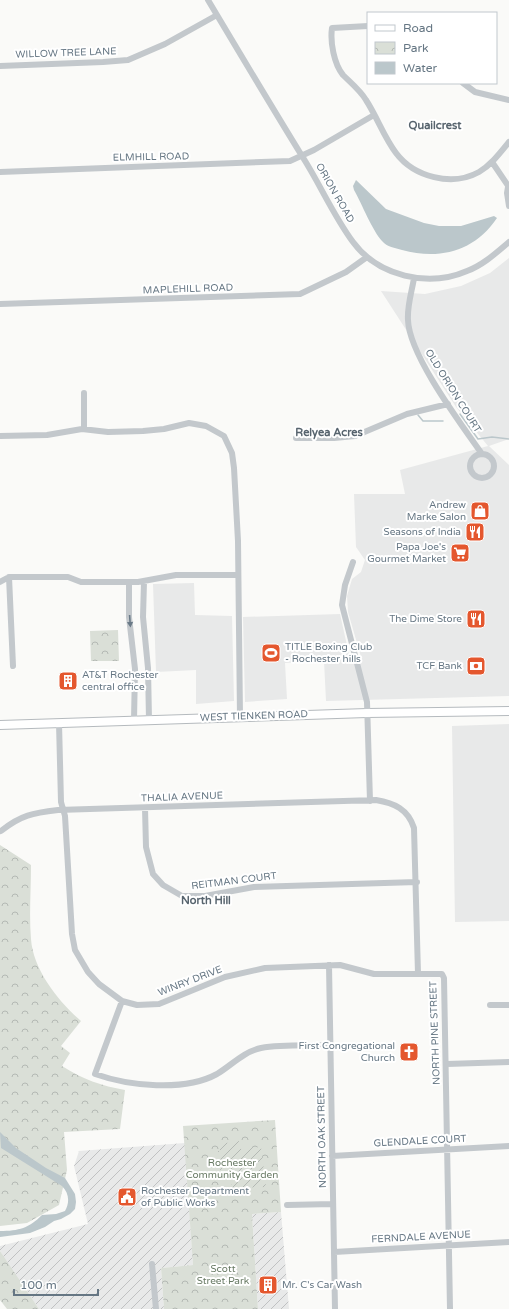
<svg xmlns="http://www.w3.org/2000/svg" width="509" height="1309" viewBox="0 0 509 1309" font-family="'Varela Round',sans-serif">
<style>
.built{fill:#e8e9e9}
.industrial{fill:url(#industrial-furrows)}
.park{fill:url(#park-crowns)}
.garden{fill:url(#garden-furrows)}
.water{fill:#bbc7cb}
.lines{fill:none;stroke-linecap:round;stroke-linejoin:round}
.stream{stroke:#bbc7cb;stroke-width:1.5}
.major-casing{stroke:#b5babe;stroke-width:10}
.minor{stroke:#c3c8cc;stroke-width:6}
.major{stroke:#fff;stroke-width:8}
.oneway{fill:#6a7a87}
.labels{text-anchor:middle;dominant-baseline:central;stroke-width:4;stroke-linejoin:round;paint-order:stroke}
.street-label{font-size:10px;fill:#657683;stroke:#fff}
.poi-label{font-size:10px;fill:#657683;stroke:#fff;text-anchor:end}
.park-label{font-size:10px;fill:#687a64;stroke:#fff}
.neighbourhood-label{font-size:11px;font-weight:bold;fill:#57646e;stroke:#fff}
</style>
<defs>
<pattern id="industrial-furrows" width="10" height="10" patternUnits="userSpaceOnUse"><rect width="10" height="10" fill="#e8e9e9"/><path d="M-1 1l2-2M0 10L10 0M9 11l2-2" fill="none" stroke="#c0c1c2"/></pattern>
<pattern id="park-crowns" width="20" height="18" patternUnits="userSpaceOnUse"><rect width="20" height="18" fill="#dadfd7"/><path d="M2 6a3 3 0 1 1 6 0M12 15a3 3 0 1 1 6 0" fill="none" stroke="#b4b9b4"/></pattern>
<pattern id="garden-furrows" width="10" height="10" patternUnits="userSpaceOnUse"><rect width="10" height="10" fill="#dadfd7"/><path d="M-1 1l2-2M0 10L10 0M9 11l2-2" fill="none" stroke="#b4b9b4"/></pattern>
</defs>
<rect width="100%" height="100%" fill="#fafaf8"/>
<path class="built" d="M509,258V439L489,446L509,465V696L326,701L324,661L285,663L287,699L245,702L243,617L340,614L350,659L361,657L348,612L347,596L352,579L361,572L365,560L356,547L354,494H405L400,470L488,446L456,407L381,291L425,294L461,286L490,273Z
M194,583L195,615L232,616L234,701L196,704V670L156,672L153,584Z
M509,724V921L455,922L452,726Z"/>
<path class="industrial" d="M185,1143L193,1265L161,1268L164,1309H39L7,1263L0,1251V1246L88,1224L74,1166L79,1151Z
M281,1212L289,1309H258L252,1214Z"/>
<path class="park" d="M118,630L119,661H91L90,631Z
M0,845L31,865C31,890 29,915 31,939C33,970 59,1002 81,1021L61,1046L70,1053L62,1066C82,1079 102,1086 125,1090L120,1129L64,1132L67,1170L59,1205L27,1223L0,1226Z
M275,1120L281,1212L252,1214L258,1309H164L161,1268L193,1265L183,1126Z
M0,1251L39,1309H7L0,1300Z"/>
<path class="garden" d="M240,1141L241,1149L261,1147L266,1187L232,1188L231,1177H221L218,1151H220L219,1144Z"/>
<path class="water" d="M356,180L386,209L424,223L439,226H461L494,216L497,218C474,252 439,260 402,250C395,248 387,247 382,241C372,230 362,204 354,190L353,186Z
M0,1132L16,1148L46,1168L65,1178L75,1194L76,1202L75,1209L70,1214L61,1219L54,1221L45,1227L30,1233L0,1237V1231C19,1231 29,1228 42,1215L56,1214L65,1211C70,1202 69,1193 62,1186L1,1148Z"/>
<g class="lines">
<path class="stream" d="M460,414L478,439L492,437L509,439
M418,415L423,421H443"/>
<g class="major-casing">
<path id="major" d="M0,725L367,713L509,711"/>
</g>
<path class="minor" d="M208,0C239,52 270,104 302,156C320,184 333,215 353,242C378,276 428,288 467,271C483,265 496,253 509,242
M368,26L332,28C330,42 334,64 343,75C351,83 360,90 366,100C377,117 384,137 396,153C414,177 452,187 479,172C491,165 500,153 509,142
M0,66L103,62L128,60L165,44L217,15
M463,83L475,92L509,100
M492,162L509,187
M0,172L290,161L314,150L374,115
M508,187L507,193L509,206
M414,278C412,291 407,306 408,320C409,355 461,424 482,454
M0,304L300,294L346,272L367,257
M84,393V429
M0,436L47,435L82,429L108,432L143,431L164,429L189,423L206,426L224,436L232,453L234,468L238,541L240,717
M296,438H334L355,436L407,414L448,404
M470 466a12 12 0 1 1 24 0a12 12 0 1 1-24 0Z
M353,562L345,585L342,605L367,702L370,801
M9,577L13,666
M0,582L9,577H68L81,582H138L176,575H238
M129,582V617L135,669L134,720
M144,582L143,617L148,668L149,720
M59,723L61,802L65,816L72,934L75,950L88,972L99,984L122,1001L137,1005L159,1004L225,977L265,968L340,965L374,974H442L444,978L450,1309
M145,808L146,847L153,874L163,885L182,896H205L254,887L417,882
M1,831C21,815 33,813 58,810L376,800C394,803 408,809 414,828L418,974
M329,965L335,1309
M122,1001L95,1074C129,1086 184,1092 217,1074C232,1065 243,1052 261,1048C283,1044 308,1046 331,1045
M490,1005H509
M447,1064L509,1062
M332,1156L509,1146
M287,1205L333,1204
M334,1252L509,1242
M152,1264L156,1309"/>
<use href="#major" class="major"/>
</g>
<defs><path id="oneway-solid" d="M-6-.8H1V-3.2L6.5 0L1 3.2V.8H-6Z"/></defs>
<use class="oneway" href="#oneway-solid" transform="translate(130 621) rotate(86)"/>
<defs>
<g id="shop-square" transform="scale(1)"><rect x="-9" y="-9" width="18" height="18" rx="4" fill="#e4572e" stroke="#fff"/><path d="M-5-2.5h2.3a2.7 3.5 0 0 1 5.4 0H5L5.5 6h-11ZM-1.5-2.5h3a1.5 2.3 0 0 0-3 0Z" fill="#fff"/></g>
<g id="restaurant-square" transform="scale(1)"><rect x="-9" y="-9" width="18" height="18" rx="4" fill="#e4572e" stroke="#fff"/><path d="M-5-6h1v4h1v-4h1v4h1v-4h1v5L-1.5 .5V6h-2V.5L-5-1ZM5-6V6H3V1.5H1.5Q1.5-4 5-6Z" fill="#fff"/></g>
<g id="supermarket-square" transform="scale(1)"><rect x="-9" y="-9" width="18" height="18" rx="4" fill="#e4572e" stroke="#fff"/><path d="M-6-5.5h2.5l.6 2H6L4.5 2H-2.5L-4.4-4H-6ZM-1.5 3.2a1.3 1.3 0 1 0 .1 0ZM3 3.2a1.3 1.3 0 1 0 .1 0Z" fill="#fff"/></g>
<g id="stadium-square" transform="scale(1)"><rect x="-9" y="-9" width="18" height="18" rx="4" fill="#e4572e" stroke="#fff"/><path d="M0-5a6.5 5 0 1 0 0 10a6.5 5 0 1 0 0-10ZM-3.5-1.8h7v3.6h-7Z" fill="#fff"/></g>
<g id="bank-square" transform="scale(1)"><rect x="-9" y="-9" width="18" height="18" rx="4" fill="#e4572e" stroke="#fff"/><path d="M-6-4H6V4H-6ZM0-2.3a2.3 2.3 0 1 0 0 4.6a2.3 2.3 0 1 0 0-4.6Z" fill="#fff"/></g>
<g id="building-square" transform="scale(1)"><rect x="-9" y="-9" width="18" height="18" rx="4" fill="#e4572e" stroke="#fff"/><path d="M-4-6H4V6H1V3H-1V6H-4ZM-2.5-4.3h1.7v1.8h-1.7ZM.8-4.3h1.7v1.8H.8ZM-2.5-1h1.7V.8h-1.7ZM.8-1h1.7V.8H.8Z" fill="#fff"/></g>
<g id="church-square" transform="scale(1)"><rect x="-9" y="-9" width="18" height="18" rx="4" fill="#e4572e" stroke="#fff"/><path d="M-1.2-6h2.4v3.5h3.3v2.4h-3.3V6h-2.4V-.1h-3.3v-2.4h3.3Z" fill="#fff"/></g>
<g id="civic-square" transform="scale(1)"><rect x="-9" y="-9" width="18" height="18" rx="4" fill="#e4572e" stroke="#fff"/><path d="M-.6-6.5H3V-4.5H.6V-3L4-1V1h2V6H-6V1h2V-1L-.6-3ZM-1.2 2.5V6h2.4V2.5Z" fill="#fff"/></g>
</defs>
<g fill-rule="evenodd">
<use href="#shop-square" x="480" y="511"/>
<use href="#restaurant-square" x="475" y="532"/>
<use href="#supermarket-square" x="460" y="553"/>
<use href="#restaurant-square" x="476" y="619"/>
<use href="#stadium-square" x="271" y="653"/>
<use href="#bank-square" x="476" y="666"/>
<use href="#building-square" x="68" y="681"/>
<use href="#church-square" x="409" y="1052"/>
<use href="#civic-square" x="127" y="1197"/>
<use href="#building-square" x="268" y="1285"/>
</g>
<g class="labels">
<g class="street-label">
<text transform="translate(66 53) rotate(-2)">WILLOW TREE LANE</text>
<text transform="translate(151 157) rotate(-1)">ELMHILL ROAD</text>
<text transform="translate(335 193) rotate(60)">ORION ROAD</text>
<text transform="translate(188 289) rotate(-2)">MAPLEHILL ROAD</text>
<text transform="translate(453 391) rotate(58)">OLD ORION COURT</text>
<text transform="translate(254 716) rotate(-2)">WEST TIENKEN ROAD</text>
<text transform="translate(182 797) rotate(-2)">THALIA AVENUE</text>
<text transform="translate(234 881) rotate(-7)">REITMAN COURT</text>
<text transform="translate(190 981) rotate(-21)">WINRY DRIVE</text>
<text transform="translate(435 1033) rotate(-92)">NORTH PINE STREET</text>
<text transform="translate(322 1137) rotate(-91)">NORTH OAK STREET</text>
<text transform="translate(420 1141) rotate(-3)">GLENDALE COURT</text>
<text transform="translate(421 1237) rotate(-3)">FERNDALE AVENUE</text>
</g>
<g class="poi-label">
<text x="466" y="505">Andrew<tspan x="466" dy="12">Marke Salon</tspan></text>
<text x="461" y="532">Seasons of India</text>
<text x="446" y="547">Papa Joe's<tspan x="446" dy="12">Gourmet Market</tspan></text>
<text x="462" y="619">The Dime Store</text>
<text x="285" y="647" text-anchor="start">TITLE Boxing Club<tspan x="285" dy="12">- Rochester hills</tspan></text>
<text x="462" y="666">TCF Bank</text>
<text x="82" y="675" text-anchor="start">AT&amp;T Rochester<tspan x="82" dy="12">central office</tspan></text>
<text x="395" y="1046">First Congregational<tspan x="395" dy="12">Church</tspan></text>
<text x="141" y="1191" text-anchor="start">Rochester Department<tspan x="141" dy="12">of Public Works</tspan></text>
<text x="282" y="1285" text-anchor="start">Mr. C's Car Wash</text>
</g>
<g class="park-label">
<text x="232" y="1163">Rochester<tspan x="232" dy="12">Community Garden</tspan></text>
<text x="223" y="1269">Scott<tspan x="223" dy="12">Street Park</tspan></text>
</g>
<g class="neighbourhood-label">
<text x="435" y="125">Quailcrest</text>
<text x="329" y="432">Relyea Acres</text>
<text x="206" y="900">North Hill</text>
</g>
</g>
<rect x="367" y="12" width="130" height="72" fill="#ffffff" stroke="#c1c8cd"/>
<rect x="375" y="25" width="20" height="6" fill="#ffffff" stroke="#c1c8cd"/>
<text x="403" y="32" font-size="12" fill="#657683">Road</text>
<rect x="375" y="42" width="20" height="12" fill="url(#park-crowns)" stroke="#c1c8cd"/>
<text x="403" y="52" font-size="12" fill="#657683">Park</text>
<rect x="375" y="62" width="20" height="12" fill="#bbc7cb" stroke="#c1c8cd"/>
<text x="403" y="72" font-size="12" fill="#657683">Water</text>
<path d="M14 1289v6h84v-6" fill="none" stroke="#657683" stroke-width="2"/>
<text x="20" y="1289" font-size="12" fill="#657683" stroke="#ffffff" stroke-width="3" paint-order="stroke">100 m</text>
</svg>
